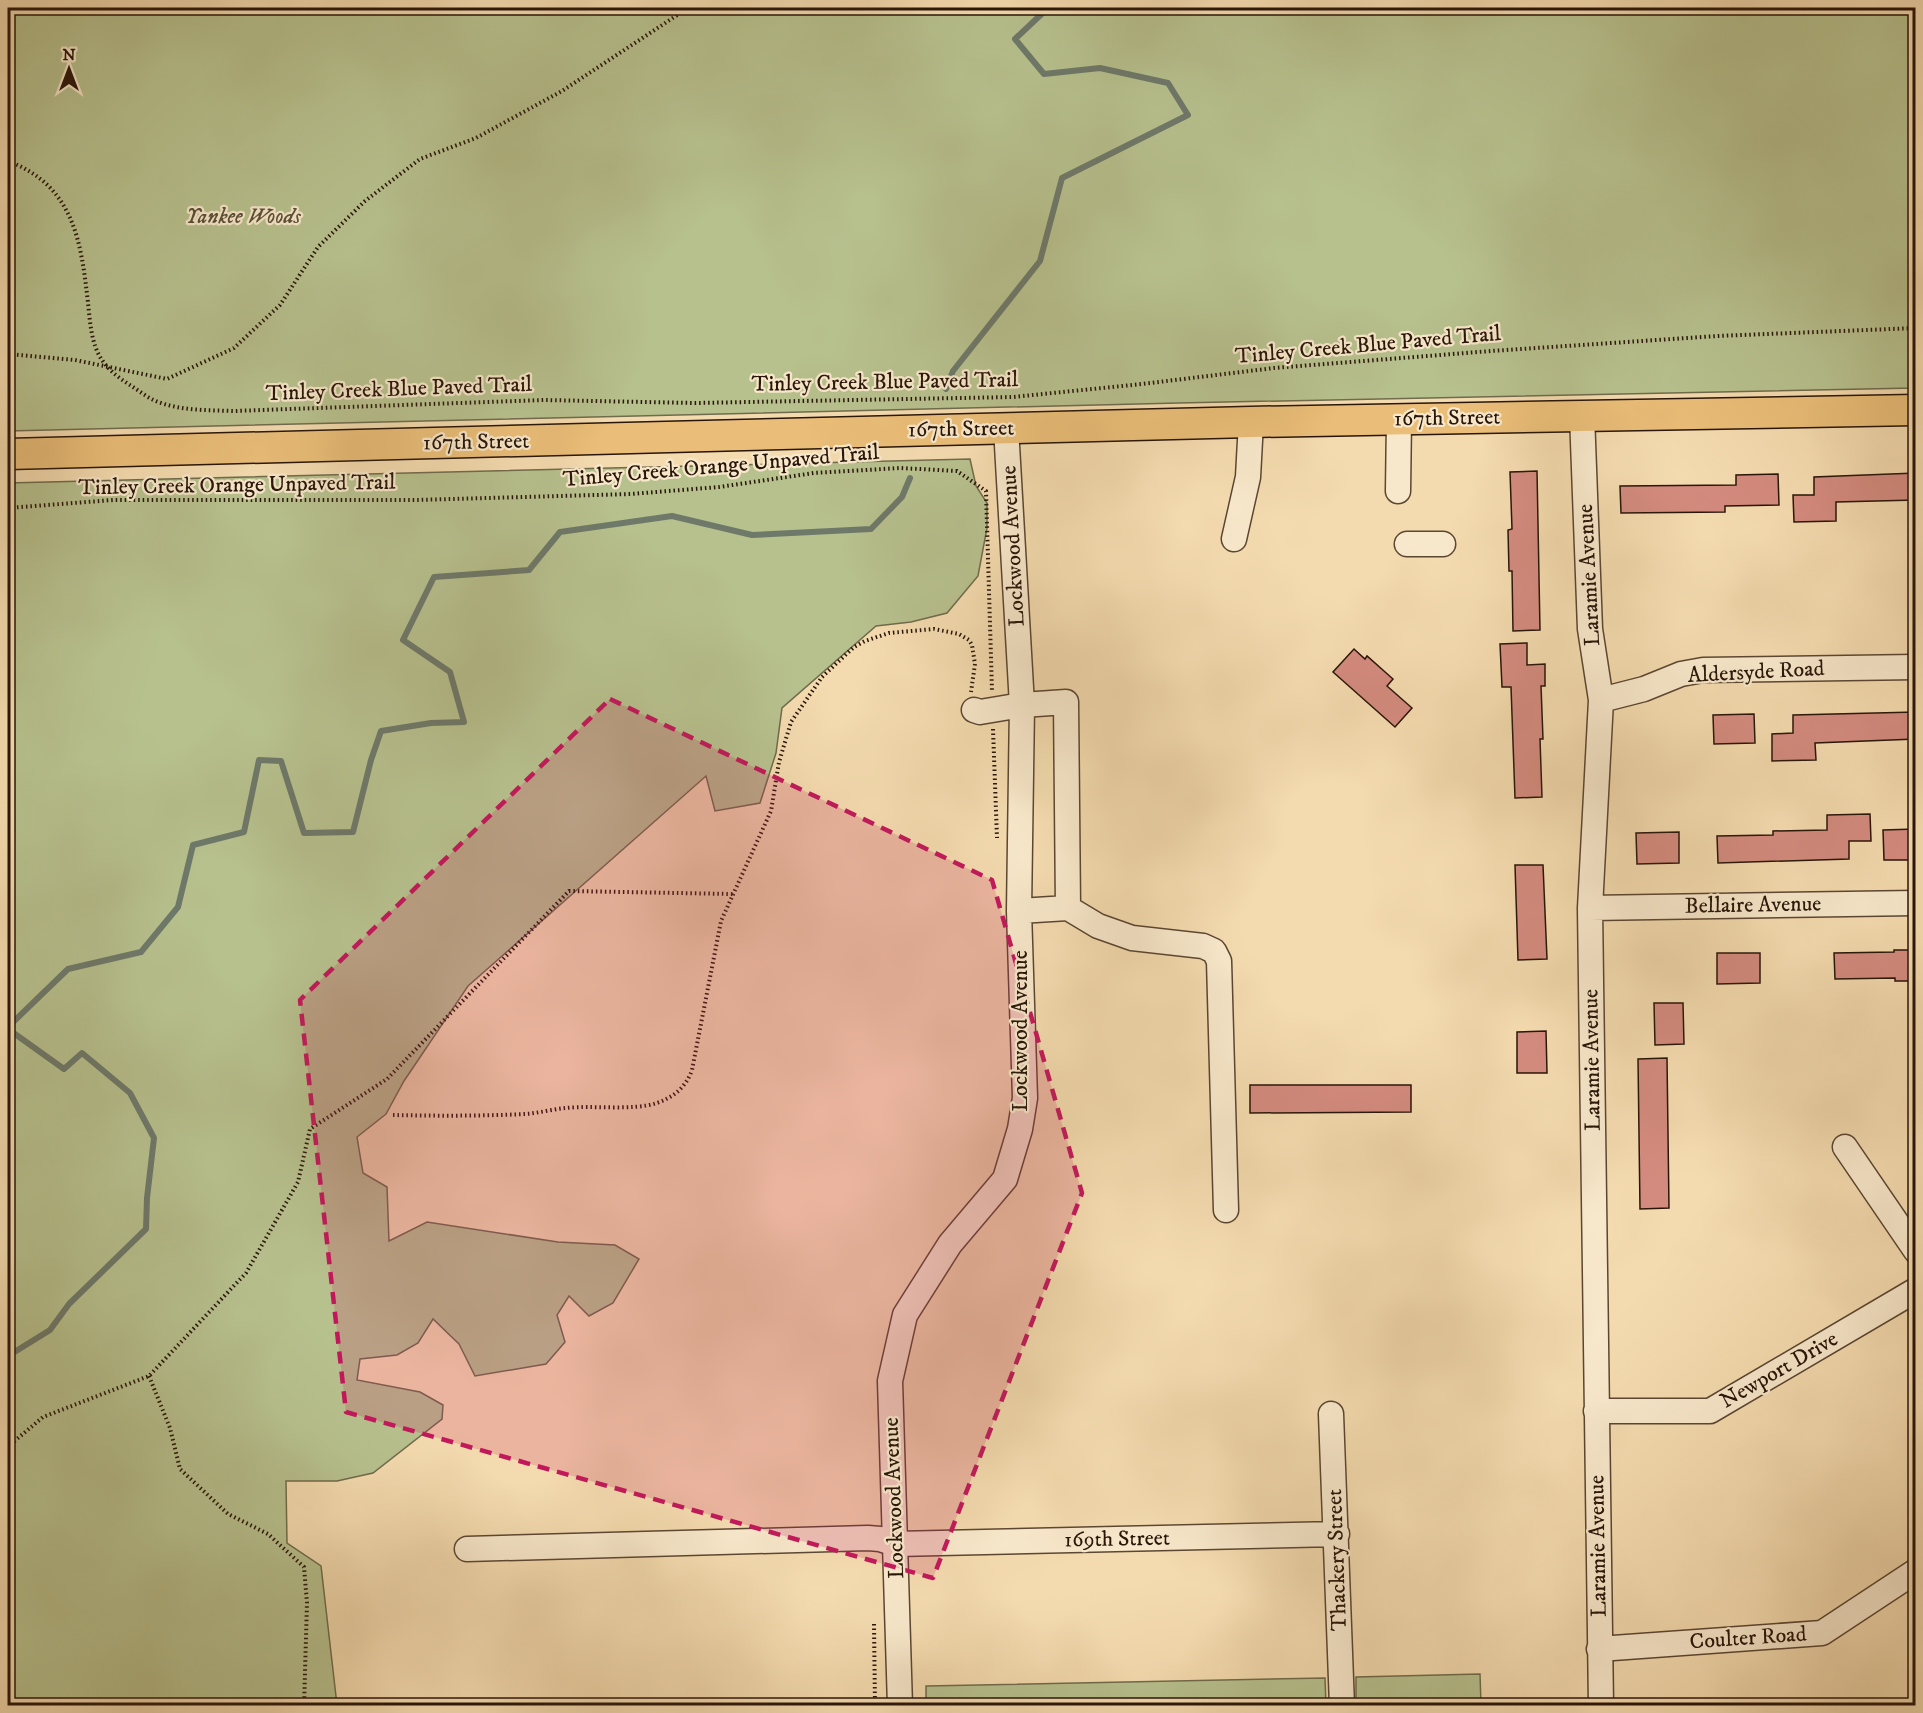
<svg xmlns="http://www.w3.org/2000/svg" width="1923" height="1713" viewBox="0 0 1923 1713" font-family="'IM FELL DW Pica',serif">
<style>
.green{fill:#b7c18e;stroke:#706b4c;stroke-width:1.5}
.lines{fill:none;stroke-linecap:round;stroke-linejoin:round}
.stream{stroke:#6e796a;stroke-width:6}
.building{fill:#d48b7f;stroke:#281509;stroke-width:1.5}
.minor-casing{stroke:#5b4632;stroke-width:27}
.major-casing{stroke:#281509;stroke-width:33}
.path{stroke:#281509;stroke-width:4;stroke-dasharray:1.5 3;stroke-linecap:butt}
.minor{stroke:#f8e8cb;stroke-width:24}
.major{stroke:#eabe78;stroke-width:30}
.marked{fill:#c2185b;fill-opacity:0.2;stroke:#c2185b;stroke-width:4.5;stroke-dasharray:12 8;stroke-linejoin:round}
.labels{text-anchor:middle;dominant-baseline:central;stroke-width:4.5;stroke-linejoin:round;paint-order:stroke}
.park-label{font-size:22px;font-style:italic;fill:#5a5138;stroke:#f8e8cb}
.street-label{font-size:22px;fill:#281509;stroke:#f8e8cb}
</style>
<rect width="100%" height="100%" fill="#f4dbaf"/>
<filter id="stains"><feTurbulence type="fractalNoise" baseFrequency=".00333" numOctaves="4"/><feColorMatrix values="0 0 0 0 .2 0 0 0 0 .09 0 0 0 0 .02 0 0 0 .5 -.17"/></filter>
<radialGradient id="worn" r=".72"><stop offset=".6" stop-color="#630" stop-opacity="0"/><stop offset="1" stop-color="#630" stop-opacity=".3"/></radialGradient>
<path class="green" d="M8,8H1915V388L1178,403L8,431Z
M970,459L976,486L987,503V528L978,576L947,613L911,622L876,626L782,708L776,753L760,803L715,811L706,776L468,986L404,1081L386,1114L357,1137L363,1173L387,1187L389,1241L427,1222L558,1242L615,1245L639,1259L613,1303L589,1316L569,1296L557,1315L565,1342L546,1364L475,1376L459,1344L433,1319L418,1343L397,1355L360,1359L357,1380L420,1392L443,1405L442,1419L373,1473L337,1481H286L287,1543L321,1566L337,1705H8V483Z
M1480,1674L1481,1705H1356V1677Z
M1325,1678L1326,1705H926V1686Z"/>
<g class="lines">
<path class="stream" d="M946,389L953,371L1040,261L1062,178L1188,115L1168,83L1100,68L1044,74L1015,39L1048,8
M8,1027L68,969L141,952L178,907L193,845L244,832L259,760L281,761L304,833L353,832L371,760L381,731L431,723L464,722L450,672L403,640L434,577L529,570L560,532L672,516L752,535L871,529L902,497L910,478
M8,1029L64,1069L82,1053L130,1093L154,1138L147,1198L146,1229L69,1304L50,1330L8,1356"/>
</g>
<path class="building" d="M1537,471L1540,630L1513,631L1512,571H1509L1508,530L1512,529L1510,472Z
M1916,473V500L1836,502V521L1794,522L1793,495H1814V477Z
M1778,474L1779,505L1725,506V512L1621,513L1620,486L1736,485V475Z
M1527,643V665L1545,664V686H1541L1543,739H1540L1542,797L1515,798L1511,687H1502L1500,644Z
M1354,649L1365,659L1367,656L1393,679L1387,686L1412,708L1395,727L1333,672Z
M1916,712V739L1815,743L1816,760L1772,761V734L1793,733V715Z
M1754,714L1755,743L1714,744L1713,715Z
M1870,814L1871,841H1849V859L1718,863L1717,836L1773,835V831L1827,830V815Z
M1916,829V860H1884L1883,830Z
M1679,832V863L1637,864L1636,833Z
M1515,865H1543L1547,959L1518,960Z
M1894,950H1916V981H1895V978L1835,979L1834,953L1894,952Z
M1717,953H1760V983L1717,984Z
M1654,1003H1683L1684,1044L1655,1045Z
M1546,1031L1547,1073H1517V1032Z
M1667,1058L1669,1208L1640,1209L1638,1059Z
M1250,1085H1411V1112L1250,1113Z"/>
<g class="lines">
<g class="minor-casing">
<path id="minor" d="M1582,415L1590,629L1601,700L1590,908L1601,1706
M1398,491L1399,419
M1234,539L1248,477L1251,422
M1407,544H1443
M1601,700L1644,689L1681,674L1703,670L1916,667
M974,710L980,712L1022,705L1066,702L1068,908L1019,911
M1068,908L1098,926L1132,938L1203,946L1214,951L1219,961L1226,1210
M1590,908L1916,903
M1845,1147L1916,1251
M1596,1411H1710L1916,1290
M1331,1414L1342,1706
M467,1549L868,1538L880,1539L896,1544L1337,1534
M1599,1649L1822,1633L1916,1571
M900,1706L890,1381L905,1315L950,1244L1005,1179L1020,1129L1025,1098L1019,911L1022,705L1006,428"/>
</g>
<g class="major-casing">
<path id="major" d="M8,454L1251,422L1916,410"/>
</g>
<path class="path" d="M8,161C74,186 81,241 88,303C90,321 91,344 102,360C110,372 122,380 133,387C142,393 151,400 161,403C185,411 209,410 234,411L544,400L695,403L1013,397L1142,384L1274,368L1491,351L1717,336L1916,328
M8,354L75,360L167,379L234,348L280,305L318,247L365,201L420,159L476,138L562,91L688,8
M8,508L113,500H417L631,494L719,487L814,473L900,468L957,471L986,491L992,691
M993,729L997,838
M393,1115C437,1116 482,1116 526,1114C539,1113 553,1109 566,1108C593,1105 633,1111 657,1103C674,1097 686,1087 692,1070L721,921L771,811L779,762L791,722L822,677L854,647L865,641L889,633L934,629L959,634L969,640L972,645L975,664L971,692
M149,1376L170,1428L180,1469L228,1514L268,1534L304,1567L307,1603L304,1706
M8,1453L11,1444L43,1417L149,1376L246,1273L298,1182L310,1129L387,1079L569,891L733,894
M874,1624L875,1706"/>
<use href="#minor" class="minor"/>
<use href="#major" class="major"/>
</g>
<path class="marked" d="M610,699L992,880L1082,1193L933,1578L346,1412L300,1000Z"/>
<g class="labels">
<g class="park-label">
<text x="243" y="216">Yankee Woods</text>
</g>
<g class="street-label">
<text transform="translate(1368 345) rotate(-5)">Tinley Creek Blue Paved Trail</text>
<text transform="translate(885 382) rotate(-1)">Tinley Creek Blue Paved Trail</text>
<text transform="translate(399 389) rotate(-2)">Tinley Creek Blue Paved Trail</text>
<text transform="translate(1447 418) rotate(-1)">167th Street</text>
<text transform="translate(961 429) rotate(-1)">167th Street</text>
<text transform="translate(476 442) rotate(-1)">167th Street</text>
<text transform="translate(721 466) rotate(-5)">Tinley Creek Orange Unpaved Trail</text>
<text transform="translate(237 485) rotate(-1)">Tinley Creek Orange Unpaved Trail</text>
<text transform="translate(1013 546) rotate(-93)">Lockwood Avenue</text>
<text transform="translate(1589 575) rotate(-93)">Laramie Avenue</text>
<text transform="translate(1756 672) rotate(-3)">Aldersyde Road</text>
<text transform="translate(1753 905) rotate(-1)">Bellaire Avenue</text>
<text transform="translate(1020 1031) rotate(-90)">Lockwood Avenue</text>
<text transform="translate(1592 1060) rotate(-91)">Laramie Avenue</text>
<text transform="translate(1779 1370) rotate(-30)">Newport Drive</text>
<text transform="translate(894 1498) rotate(-92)">Lockwood Avenue</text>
<text transform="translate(1117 1539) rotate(-1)">169th Street</text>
<text transform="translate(1598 1546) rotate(-91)">Laramie Avenue</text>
<text transform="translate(1337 1560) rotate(-92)">Thackery Street</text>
<text transform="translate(1748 1638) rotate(-4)">Coulter Road</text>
</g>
</g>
<rect width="1923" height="1713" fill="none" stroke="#f4dbaf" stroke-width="30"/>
<rect x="9" y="9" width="1905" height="1695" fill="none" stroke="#281509" stroke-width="3"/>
<rect x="15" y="15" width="1893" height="1683" fill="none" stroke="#281509" stroke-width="1.5"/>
<g transform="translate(69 69)" stroke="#f8e8cb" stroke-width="4.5" paint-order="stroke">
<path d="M0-4.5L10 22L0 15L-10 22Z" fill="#281509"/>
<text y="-9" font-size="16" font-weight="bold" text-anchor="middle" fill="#281509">N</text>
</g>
<rect width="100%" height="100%" filter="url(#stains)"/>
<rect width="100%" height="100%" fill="url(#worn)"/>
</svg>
